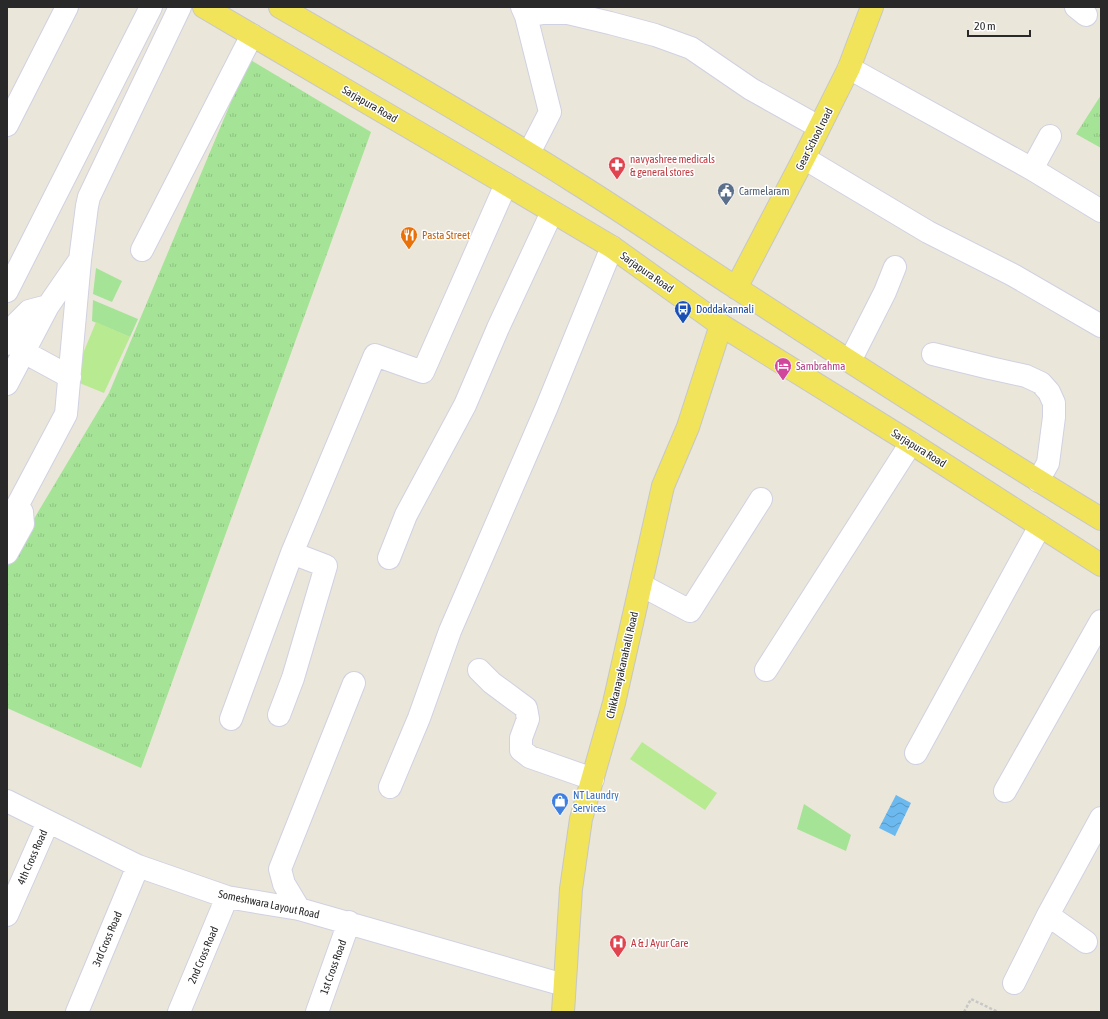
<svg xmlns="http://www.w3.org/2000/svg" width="1108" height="1019" viewBox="0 0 1108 1019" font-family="'Asap Condensed',sans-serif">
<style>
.grass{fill:url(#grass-tufts)}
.park{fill:#a5e396}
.pitch{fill:#b8ea92}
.water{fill:url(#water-waves)}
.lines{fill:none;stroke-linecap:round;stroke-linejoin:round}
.minor-casing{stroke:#d0d1e2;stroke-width:24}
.major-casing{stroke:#c7c7c7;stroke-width:24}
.path{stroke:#c7c7c7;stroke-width:2.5;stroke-dasharray:3 2;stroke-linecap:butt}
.minor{stroke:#fff;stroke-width:22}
.major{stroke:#f1e35a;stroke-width:22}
.labels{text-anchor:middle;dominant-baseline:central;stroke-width:3;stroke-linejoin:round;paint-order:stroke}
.street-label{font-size:11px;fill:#292929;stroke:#fff}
.health-label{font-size:11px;fill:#be3a42;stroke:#fff;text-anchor:start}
.service-label{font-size:11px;fill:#4e5e75;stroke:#fff;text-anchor:start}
.food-label{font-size:11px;fill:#c56008;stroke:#fff;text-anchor:start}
.transit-label{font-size:11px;fill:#164399;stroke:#fff;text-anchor:start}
.hotel-label{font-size:11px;fill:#b23c85;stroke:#fff;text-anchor:start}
.shop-label{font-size:11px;fill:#366cbe;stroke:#fff;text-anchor:start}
</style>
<defs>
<pattern id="grass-tufts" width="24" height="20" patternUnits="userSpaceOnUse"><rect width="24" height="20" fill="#a5e396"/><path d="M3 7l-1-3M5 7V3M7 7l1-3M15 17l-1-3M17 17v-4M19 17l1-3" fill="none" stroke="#8ec381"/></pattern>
<pattern id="water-waves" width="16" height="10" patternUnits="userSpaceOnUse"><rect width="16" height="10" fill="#6cb9ef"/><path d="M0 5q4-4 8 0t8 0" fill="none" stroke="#5996c2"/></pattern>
</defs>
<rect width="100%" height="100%" fill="#ebe6da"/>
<path class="grass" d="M249,59L371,132L141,768L7,708V564L109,393Z
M1101,95V148L1076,134Z"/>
<path class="park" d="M96,268L122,281L112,302L93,294Z
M93,300L138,319L130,337L92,321Z
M804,804L851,835L846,851L797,829Z"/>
<path class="pitch" d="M96,322L130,337L104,393L72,380Z
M642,742L717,793L705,810L630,759Z"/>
<path class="water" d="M896,795L911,803L895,836L879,828Z"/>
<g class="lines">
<g class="minor-casing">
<path id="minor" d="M522,7L526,16L550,112L529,153
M1076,7L1086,15
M526,16L543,13H568L610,23L655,35L691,48L751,89L819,127
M849,68L1032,169L1101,211
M7,125L67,7
M804,158L928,232L1013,275L1101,326
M1032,169L1050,136
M142,250L252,35
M7,291L151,7
M7,344L17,323L29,311L48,306
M24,352L70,377
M933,354L990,368L1026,376L1041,383L1049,392L1054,403V417L1048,463L1038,481
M850,361L885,292L895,267
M7,384L48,306L79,261
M7,525L66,414L80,260L87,206L89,197L180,7
M7,553L23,524L22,512
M389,558L406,515L465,405L498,328L552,212
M641,585L690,611L761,499
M479,670L492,683L526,708L528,719L521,738V750L530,757L593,779
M766,670L911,443
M279,715L293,678L326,566L292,553
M231,719L292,553L375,355L423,372L506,184
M916,753L1040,526
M390,787L419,718L450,631L546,409L612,247
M1005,791L1101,621
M7,801L138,866L227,897L299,909L564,985
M299,909L284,884L280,869L354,683
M7,915L48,822
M1048,915L1086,942
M1014,983L1048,915L1101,818
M77,1012L138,866
M179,1012L227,897
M317,1012L349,922"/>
</g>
<g class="major-casing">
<path id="major" d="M204,7L506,184L612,247L721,325L911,443L1101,565
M280,7C378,64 477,120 573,181C628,215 681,252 735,287C856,366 978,444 1101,519
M736,288L804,158L849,68L872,7
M563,1012L571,889L581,819L614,703L663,486L688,427L721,325"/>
</g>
<path class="path" d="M964,1012L971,999L998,1012"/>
<use href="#minor" class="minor"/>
<use href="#major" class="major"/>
</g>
<defs>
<g id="pharmacy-pin" transform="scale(0.9)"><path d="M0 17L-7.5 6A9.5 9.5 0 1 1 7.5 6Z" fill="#e0444e" stroke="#fff"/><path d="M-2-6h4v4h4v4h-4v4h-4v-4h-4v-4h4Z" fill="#fff"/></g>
<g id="civic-pin" transform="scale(0.9)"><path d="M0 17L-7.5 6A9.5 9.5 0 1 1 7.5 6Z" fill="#5c6f8a" stroke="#fff"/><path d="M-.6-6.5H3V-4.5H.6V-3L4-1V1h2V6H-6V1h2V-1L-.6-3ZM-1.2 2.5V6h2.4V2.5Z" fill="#fff"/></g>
<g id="restaurant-pin" transform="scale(0.9)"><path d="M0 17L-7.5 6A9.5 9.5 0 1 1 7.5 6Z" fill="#e8710a" stroke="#fff"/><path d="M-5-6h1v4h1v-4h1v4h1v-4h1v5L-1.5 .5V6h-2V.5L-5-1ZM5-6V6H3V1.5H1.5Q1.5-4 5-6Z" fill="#fff"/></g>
<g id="bus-pin" transform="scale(0.9)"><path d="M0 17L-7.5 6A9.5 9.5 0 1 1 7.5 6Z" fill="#1a4fb4" stroke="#fff"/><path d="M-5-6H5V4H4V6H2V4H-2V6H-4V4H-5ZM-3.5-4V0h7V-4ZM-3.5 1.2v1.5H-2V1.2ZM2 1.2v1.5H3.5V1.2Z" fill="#fff"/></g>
<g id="hotel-pin" transform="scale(0.9)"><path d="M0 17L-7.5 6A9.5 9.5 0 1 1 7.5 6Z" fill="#d1479c" stroke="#fff"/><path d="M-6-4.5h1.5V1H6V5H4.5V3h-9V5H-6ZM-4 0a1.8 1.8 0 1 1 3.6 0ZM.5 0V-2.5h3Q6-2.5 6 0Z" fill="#fff"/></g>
<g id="shop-pin" transform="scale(0.9)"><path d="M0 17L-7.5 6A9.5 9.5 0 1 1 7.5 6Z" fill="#3f7fe0" stroke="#fff"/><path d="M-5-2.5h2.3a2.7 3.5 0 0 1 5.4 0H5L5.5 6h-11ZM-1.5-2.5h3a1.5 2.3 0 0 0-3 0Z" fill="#fff"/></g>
<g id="hospital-pin" transform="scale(0.9)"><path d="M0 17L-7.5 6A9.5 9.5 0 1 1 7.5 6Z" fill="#e0444e" stroke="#fff"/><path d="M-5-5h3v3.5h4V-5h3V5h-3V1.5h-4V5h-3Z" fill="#fff"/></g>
</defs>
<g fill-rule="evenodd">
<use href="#pharmacy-pin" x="617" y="165"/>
<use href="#civic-pin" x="726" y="191"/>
<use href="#restaurant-pin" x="409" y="235"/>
<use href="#bus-pin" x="683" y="309"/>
<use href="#hotel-pin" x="783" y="366"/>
<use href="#shop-pin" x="560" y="801"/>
<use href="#hospital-pin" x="618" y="943"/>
</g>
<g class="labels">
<g class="street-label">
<text transform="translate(370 104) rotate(30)">Sarjapura Road</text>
<text transform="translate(814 139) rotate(-63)">Gear School road</text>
<text transform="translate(647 272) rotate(35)">Sarjapura Road</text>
<text transform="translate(919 448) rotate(32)">Sarjapura Road</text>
<text transform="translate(622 665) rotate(-77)">Chikkanayakanahalli Road</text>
<text transform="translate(32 857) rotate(-66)">4th Cross Road</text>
<text transform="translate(269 904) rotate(12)">Someshwara Layout Road</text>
<text transform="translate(107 939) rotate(-67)">3rd Cross Road</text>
<text transform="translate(203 955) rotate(-67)">2nd Cross Road</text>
<text transform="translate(333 967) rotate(-70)">1st Cross Road</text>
</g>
<g class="health-label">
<text x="630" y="159">navyashree medicals<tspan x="630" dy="13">&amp; general stores</tspan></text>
<text x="631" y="943">A &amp; J Ayur Care</text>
</g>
<g class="service-label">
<text x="739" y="191">Carmelaram</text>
</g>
<g class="food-label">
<text x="422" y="235">Pasta Street</text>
</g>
<g class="transit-label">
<text x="696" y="309">Doddakannali</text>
</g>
<g class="hotel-label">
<text x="796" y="366">Sambrahma</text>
</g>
<g class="shop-label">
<text x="573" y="795">NT Laundry<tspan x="573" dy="13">Services</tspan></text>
</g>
</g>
<rect width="1108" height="1019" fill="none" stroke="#292929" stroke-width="16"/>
<path d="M968 30v6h62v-6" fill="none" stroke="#292929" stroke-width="2"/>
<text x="974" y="30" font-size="12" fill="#292929" stroke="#ffffff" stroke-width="3" paint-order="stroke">20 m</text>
</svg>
